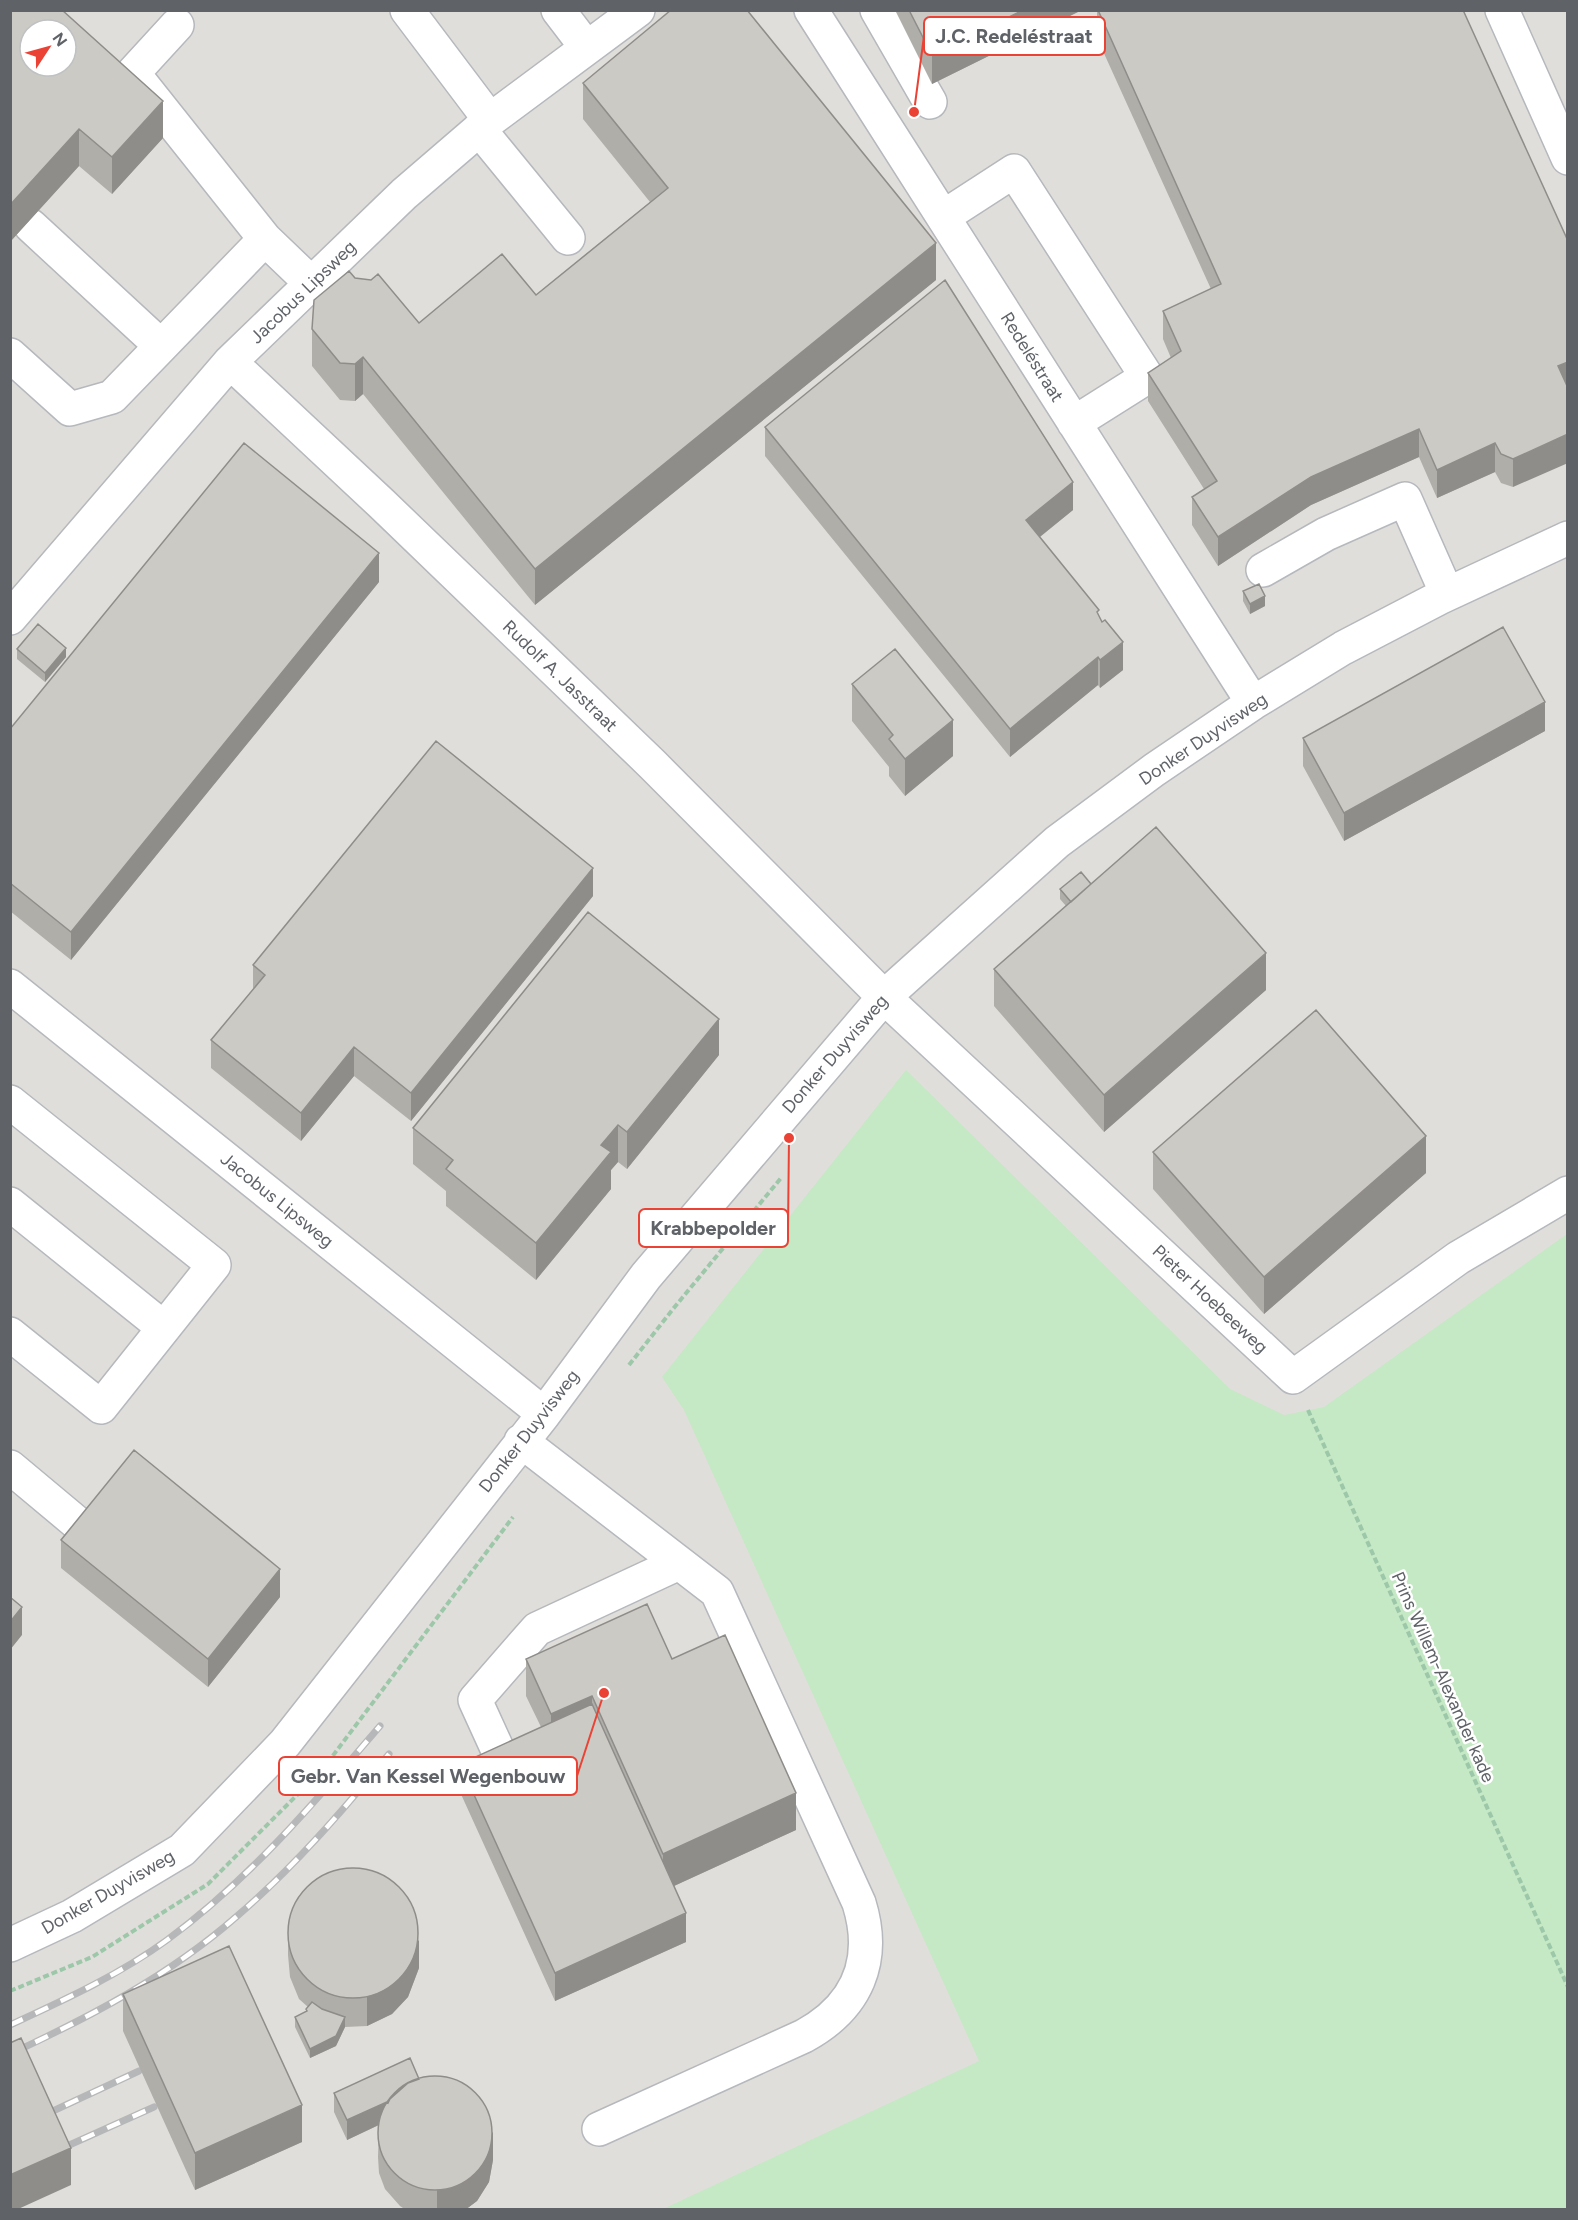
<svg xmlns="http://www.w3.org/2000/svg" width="1578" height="2220" viewBox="0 0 1578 2220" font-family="Figtree,sans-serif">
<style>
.industrial{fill:#e0deda;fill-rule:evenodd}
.green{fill:#c5e8c5}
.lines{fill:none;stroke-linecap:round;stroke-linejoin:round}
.minor-casing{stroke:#b5b8bc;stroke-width:36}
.path{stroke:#9cc7a9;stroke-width:4;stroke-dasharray:6 3;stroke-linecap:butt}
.minor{stroke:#fff;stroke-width:33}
.rail-casing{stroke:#b6b7b8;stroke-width:7}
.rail{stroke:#fff;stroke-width:4.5;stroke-dasharray:14;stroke-linecap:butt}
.wall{fill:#afaea9}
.shaded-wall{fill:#8f8d8a}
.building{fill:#cccac5;stroke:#8f8d8a;stroke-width:1.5;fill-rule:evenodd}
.labels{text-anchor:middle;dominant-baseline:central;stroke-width:5;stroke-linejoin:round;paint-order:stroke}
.street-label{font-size:18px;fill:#5f6368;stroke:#fff}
.leader{fill:none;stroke:#ea4335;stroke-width:2}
.callout-dot{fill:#ea4335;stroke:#fff;stroke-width:2}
.callout{fill:#fff;stroke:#ea4335;stroke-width:2}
.callout-label{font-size:20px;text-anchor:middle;font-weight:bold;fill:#5f6368}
</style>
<rect width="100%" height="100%" fill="#f1efe8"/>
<path class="industrial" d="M11,11H1567V2209H11ZM30,30H66V66H30Z"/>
<path class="green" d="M906,1070L1230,1389L1284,1415L1324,1407L1567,1234V2209H663L979,2061L684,1410L662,1377Z"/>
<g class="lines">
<g class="minor-casing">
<path id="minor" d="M407,10L490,120
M558,10L587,48
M811,10L1253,703
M877,10L930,102
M1502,10L1568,158
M177,25L133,73L265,239L311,283
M479,129L568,238
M943,217L1014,171L1147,377L1074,423
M31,226L161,346
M10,355L70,409L112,397L265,239
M230,362L382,504L652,764L884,997L1293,1377L1458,1258L1568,1193
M1263,570L1326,534L1405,499L1447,594
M10,618L230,362L404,194L490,120L638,10
M10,986L544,1414
M10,1102L214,1265L101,1407L10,1334
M10,1204L164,1328
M521,1441L717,1592L859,1903C877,1961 857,2007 804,2036L599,2129
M10,1467L77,1523
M506,1768L475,1700L537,1629L679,1563
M10,1945L72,1916L182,1850L285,1743L544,1414L646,1276L884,997L1057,842L1154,770L1253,703L1343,648L1439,598L1568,538"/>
</g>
<path class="path" d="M629,1365L673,1309L781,1178
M1308,1410L1568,1987
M10,1991L92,1957L208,1884L322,1770L513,1517"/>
<use href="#minor" class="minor"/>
<g class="rail-casing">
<path id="rail" d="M10,2025C64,2000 119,1975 167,1940C250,1879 314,1803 380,1726
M10,2054C90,2017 170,1975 236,1917C293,1868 342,1812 389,1754
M40,2117L139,2071
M56,2151L154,2107"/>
</g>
<use href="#rail" class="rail"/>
</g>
<path class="wall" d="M10,10L163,138L112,194L79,166L10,242Z
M895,10H1082L932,84Z
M1097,10L1568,241L1513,487L1501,483L1495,472L1437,498L1419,457L1311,505L1218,566L1192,525V497L1204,489L1148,401V373L1171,358L1163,339V311L1211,289L1097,38Z
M583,83L936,280L535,605L363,394L355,401L340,400L312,366V329L355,278L419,323L536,295L650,202L583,119Z
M765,427L1073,510L1040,537L1099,616L1123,670L1100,688L1098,685L1010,757L765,456Z
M379,582L71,960L10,911V729Z
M1243,591L1265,606L1250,614L1243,601Z
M17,649L66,657L45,682L17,659Z
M852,684L953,756L905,796L889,776V767L852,721Z
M1545,731L1344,841L1303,766V738Z
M1091,884L1266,990L1104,1132L994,1006V969L1066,906L1060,899V889Z
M593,896L411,1121L354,1076L301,1141L211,1068V1040L253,989V965Z
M719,1055L627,1169L618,1162L611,1170V1189L536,1280L446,1206V1191L413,1164V1128Z
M1153,1152L1426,1173L1264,1314L1153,1189Z
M61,1540L280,1597L208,1687L61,1568Z
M526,1659H672L796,1830L674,1886L686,1942L555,2001L460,1792V1764L541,1727L526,1696Z
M288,1926L419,1968L408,1997L392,2014L367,2026L345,2027L336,2046L310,2058L295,2027V2017L306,2012V2009L308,2007L299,1999L290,1977L288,1955Z
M123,1994L302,2142L195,2190L123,2031Z
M419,2079L493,2160L489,2182L477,2201L465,2210H406L400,2206L385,2189L379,2173L378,2157L379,2125L347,2140L334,2112V2093Z"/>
<path class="shaded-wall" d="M1023,10H1082L932,84V55Z
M163,101V138L112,194V157Z
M79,129V166L10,242V205Z
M936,243V280L535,605V569Z
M363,357V394L355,401V364Z
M1568,362V390L1558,366Z
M1419,429V457L1311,505L1218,566V537L1311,477Z
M1568,434V463L1513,487V459Z
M1495,443V472L1437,498V470Z
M1073,482V510L1026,548V520Z
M379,553V582L71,960V932Z
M1265,596V606L1250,614V604Z
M1123,642V670L1100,688V660Z
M66,648V657L45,682V673Z
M1098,657V685L1010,757V729Z
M1545,702V731L1344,841V813Z
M953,720V756L905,796V759Z
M593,868V896L411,1121V1093Z
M1266,953V990L1104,1132V1095Z
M719,1019V1055L627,1169V1132Z
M354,1047V1076L301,1141V1113Z
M618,1125V1162L611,1170V1189L536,1280V1243L601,1145Z
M1426,1136V1173L1264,1314V1277Z
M280,1569V1597L208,1687V1659Z
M22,1607V1635L10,1650V1622Z
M592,1696V1733L551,1751V1714Z
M796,1793V1830L663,1891V1854Z
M686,1913V1942L555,2001V1973Z
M419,1940V1968L408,1997L392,2014L367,2026V1997Z
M345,2017V2027L336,2046L310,2058V2049Z
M387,2102V2121L347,2140V2120Z
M302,2105V2142L195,2190V2153Z
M493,2132V2160L489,2182L477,2201L465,2210H437V2190Z
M71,2148V2185L16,2210H10V2175Z"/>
<path class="building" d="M10,10H62L163,101L112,157L79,129L10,205ZM30,30H66V66H30Z
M671,10H747L936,243L535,569L363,357L355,364L340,363L312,329L314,300L349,271L355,278L371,280L378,274L419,323L502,254L536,295L668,188L583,83Z
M909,10H1023L932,55Z
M1098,10H1463L1568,241V362L1558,366L1568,388V434L1513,459L1501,454L1495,443L1437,470L1419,429L1311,477L1218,537L1192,497L1217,481L1148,373L1181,351L1163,311L1221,284Z
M945,280L1073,482L1026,520L1099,610L1097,612L1102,622L1105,620L1123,642L1100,660L1098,657L1010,729L765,427Z
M244,443L379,553L71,932L10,883V729Z
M1259,584L1265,596L1250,604L1243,591Z
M38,624L66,648L45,673L17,649Z
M1503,627L1545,702L1344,813L1303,738Z
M895,649L953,720L905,759L889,739L893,735L852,684Z
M436,741L593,868L411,1093L354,1047L301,1113L211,1040L265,975L253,965Z
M1156,827L1266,953L1104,1095L994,969Z
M1081,872L1091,884L1071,902L1060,889Z
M588,912L719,1019L627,1132L618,1125L601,1145L611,1152L536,1243L446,1169L453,1160L413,1128Z
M1316,1010L1426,1136L1264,1277L1153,1152Z
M134,1450L280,1569L208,1659L61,1540Z
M10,1597L22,1607L10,1622Z
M647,1604L672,1659L725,1635L796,1793L663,1854L592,1696L551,1714L526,1659Z
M592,1704L686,1913L555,1973L460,1764Z
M288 1933a65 65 0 1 1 130 0a65 65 0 1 1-130 0Z
M229,1946L302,2105L195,2153L123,1994Z
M312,2002L322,2009L345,2017L336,2036L310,2049L295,2017L307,2011L306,2009Z
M21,2038L71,2148L10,2175V2043Z
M410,2058L419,2079L408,2083L390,2099L388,2103L387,2102L347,2120L334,2093Z
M378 2133a57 57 0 1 1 114 0a57 57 0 1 1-114 0Z"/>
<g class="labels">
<g class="street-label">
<text transform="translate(303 292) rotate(-44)">Jacobus Lipsweg</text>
<text transform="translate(1032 357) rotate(58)">Redeléstraat</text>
<text transform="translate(560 676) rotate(44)">Rudolf A. Jasstraat</text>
<text transform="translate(1203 739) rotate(-34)">Donker Duyvisweg</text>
<text transform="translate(835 1054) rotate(-49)">Donker Duyvisweg</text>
<text transform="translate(277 1200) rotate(39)">Jacobus Lipsweg</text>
<text transform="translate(1210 1299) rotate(43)">Pieter Hoebeeweg</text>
<text transform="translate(529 1431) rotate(-52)">Donker Duyvisweg</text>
<text transform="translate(1443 1677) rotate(66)">Prins Willem-Alexander kade</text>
<text transform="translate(108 1892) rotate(-30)">Donker Duyvisweg</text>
</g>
</g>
<path class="leader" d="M914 112L924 36M789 1138L788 1228M604 1693L577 1776"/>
<g class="callout-dot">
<circle cx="914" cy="112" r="6"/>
<circle cx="789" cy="1138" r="6"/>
<circle cx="604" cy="1693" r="6"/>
</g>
<g class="callout">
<rect x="924" y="17" width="181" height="38" rx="6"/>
<rect x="639" y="1209" width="149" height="38" rx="6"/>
<rect x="279" y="1757" width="298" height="38" rx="6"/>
</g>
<g class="callout-label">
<text x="1014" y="43">J.C. Redeléstraat</text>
<text x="713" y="1235">Krabbepolder</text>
<text x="428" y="1783">Gebr. Van Kessel Wegenbouw</text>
</g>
<rect width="1578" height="2220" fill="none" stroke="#5f6368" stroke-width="24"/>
<g transform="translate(48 48) rotate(54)"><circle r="28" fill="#ffffff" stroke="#bfc1c3" stroke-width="1.5"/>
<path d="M0-4.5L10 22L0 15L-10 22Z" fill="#ea4335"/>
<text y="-9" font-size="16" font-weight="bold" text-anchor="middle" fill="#5f6368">N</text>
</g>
</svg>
